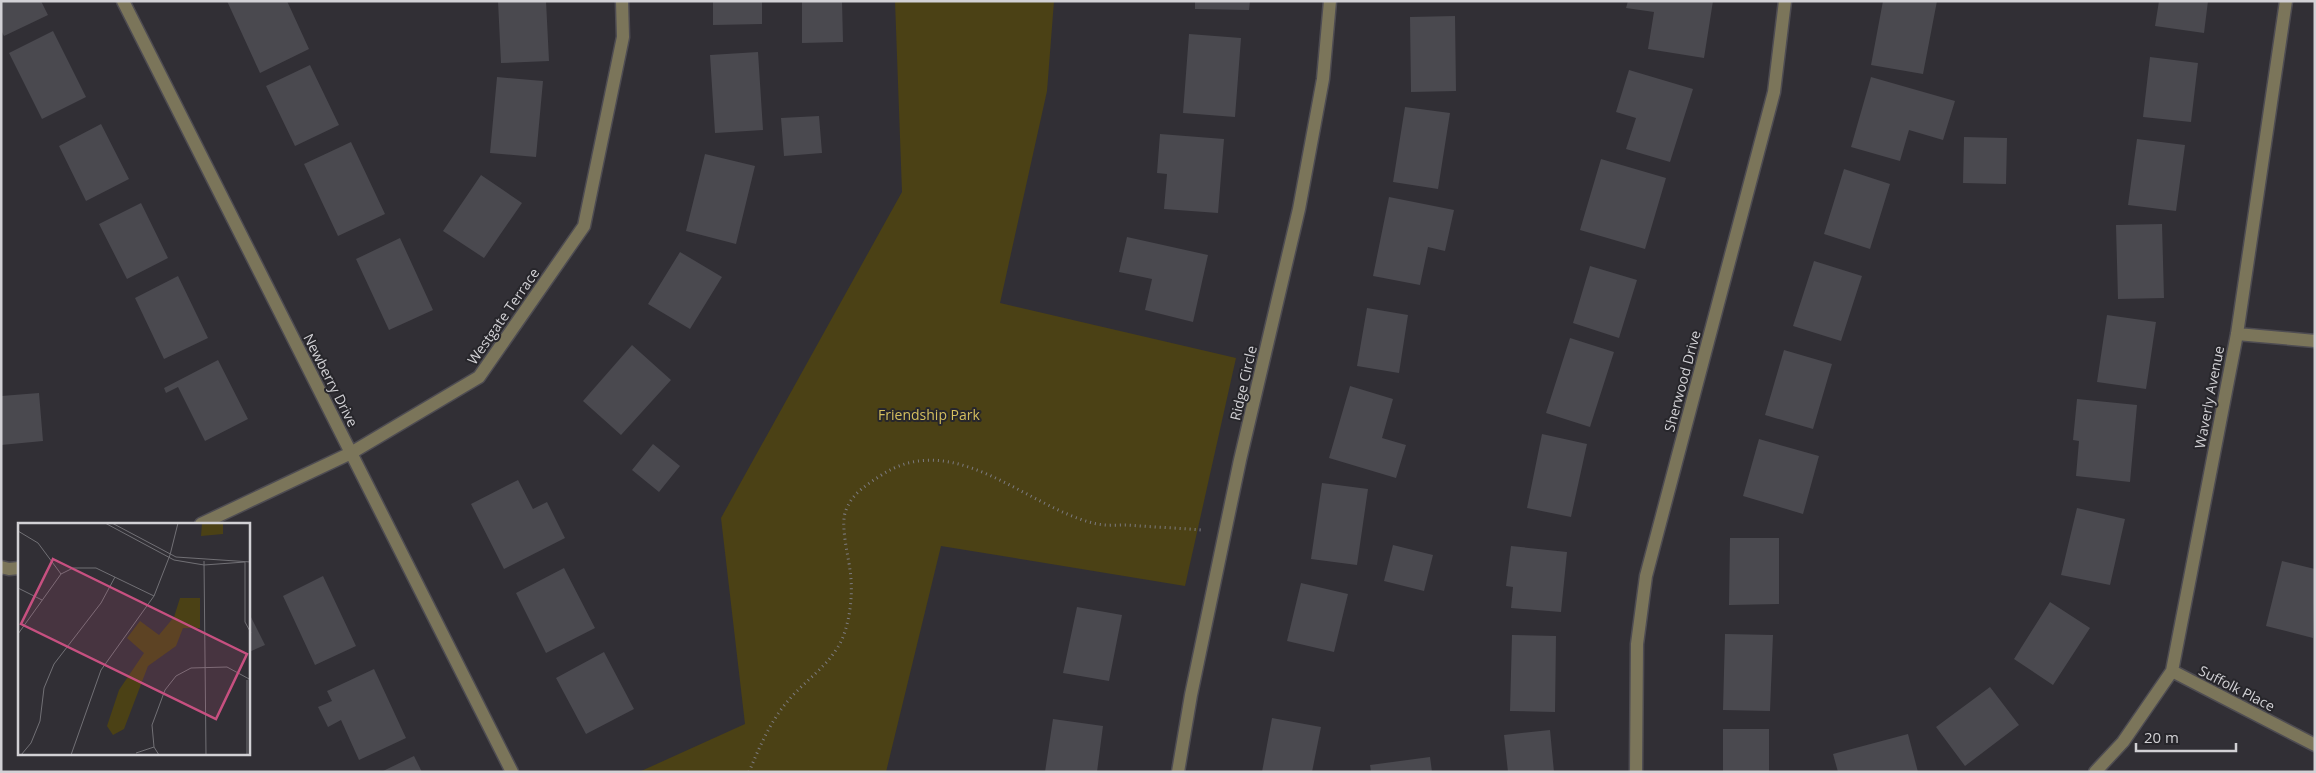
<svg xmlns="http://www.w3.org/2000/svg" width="2316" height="773" viewBox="0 0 2316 773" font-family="'Open Sans',sans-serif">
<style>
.green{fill:#4b4115}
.building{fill:#4a494f}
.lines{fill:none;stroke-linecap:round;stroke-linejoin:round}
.minor-casing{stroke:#4e4c52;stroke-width:15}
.path{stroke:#7d7b80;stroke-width:3;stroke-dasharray:1 4;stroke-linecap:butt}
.minor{stroke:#7b755a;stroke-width:12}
.labels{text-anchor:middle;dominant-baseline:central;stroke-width:4;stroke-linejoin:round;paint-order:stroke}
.street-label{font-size:14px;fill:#d2d1d5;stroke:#27262b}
.park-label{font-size:14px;fill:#d5bf5e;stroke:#27262b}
.inset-road{fill:none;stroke:#717075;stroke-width:1}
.view{fill:#c75080;fill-opacity:0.15;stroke:#c75080;stroke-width:2.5}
.inset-edge{fill:none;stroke:#d2d1d5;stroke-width:2.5}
</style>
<rect width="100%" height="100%" fill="#312f35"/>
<path class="green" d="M895,1H1054L1047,91L1000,303L1236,358L1185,586L941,546L886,772H639L745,724L721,518L902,192Z"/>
<path class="building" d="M1,1H41L48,15L4,36L1,30Z
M227,1H287L309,49L260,73Z
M498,1H546L549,61L501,63Z
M713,1H762V24L713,25Z
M802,1H842L843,42L802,43Z
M1195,1H1250L1249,10L1195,9Z
M1628,1H1713L1704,58L1648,49L1654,12L1626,8Z
M1883,1H1937L1923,74L1871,65Z
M2159,1H2208L2204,33L2155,26Z
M1455,16L1456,91L1411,92L1410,17Z
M53,31L86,97L42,119L9,53Z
M1189,34L1241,38L1235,117L1183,113Z
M758,52L763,130L715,133L710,55Z
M2150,57L2198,63L2191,122L2143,117Z
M310,65L339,125L295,146L266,86Z
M1629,70L1693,89L1670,162L1626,149L1636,118L1616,112Z
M497,77L543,81L536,157L490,153Z
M1871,77L1955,101L1943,140L1909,130L1900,161L1851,147Z
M1405,107L1450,113L1438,189L1393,182Z
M819,116L822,153L784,156L781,118Z
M101,124L129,179L86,201L59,146Z
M1160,134L1224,139L1218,213L1164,209L1167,174L1157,173Z
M1964,137L2007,138L2006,184L1963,183Z
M2137,139L2185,145L2176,211L2128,205Z
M351,142L385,214L338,236L304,164Z
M705,154L755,166L736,244L686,231Z
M1601,159L1666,178L1645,249L1580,230Z
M1844,169L1890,184L1870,249L1824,234Z
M481,175L522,203L484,258L443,231Z
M1389,197L1454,210L1445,251L1428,247L1420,285L1373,276Z
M141,203L168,258L127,279L99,224Z
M2162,224L2164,298L2118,299L2116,225Z
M1127,237L1208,255L1193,322L1145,310L1152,279L1119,272Z
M400,238L433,310L389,330L356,259Z
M680,252L722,277L690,329L648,304Z
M1814,261L1862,276L1841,341L1793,326Z
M1590,266L1637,280L1619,338L1573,323Z
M178,276L208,338L164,359L135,298Z
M1367,308L1408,315L1399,373L1357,366Z
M2107,315L2156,322L2146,389L2097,382Z
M1570,338L1614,352L1590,427L1546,413Z
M632,345L671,380L621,435L583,401Z
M1784,350L1832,364L1813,429L1765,415Z
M218,360L248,419L205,441L178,387L166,393L164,388Z
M1350,386L1393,399L1382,438L1406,445L1396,478L1329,458Z
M39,393L43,441L1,445V396Z
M2077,399L2137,405L2130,482L2076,476L2079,441L2073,440Z
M1542,434L1587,444L1571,517L1527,508Z
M1759,439L1819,456L1803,514L1743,496Z
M653,444L680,466L659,492L632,470Z
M518,480L533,509L547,502L565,538L504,569L471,504Z
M1322,483L1368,489L1357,565L1311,559Z
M2077,508L2125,519L2110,585L2061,575Z
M1730,538H1779V604L1729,605Z
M1393,545L1433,555L1424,591L1384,581Z
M1511,546L1567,552L1561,612L1511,608L1513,587L1506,586Z
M2282,561L2315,569L2313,638L2266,626Z
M564,568L595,628L546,653L516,593Z
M323,576L356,646L315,665L283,596Z
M1301,583L1348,594L1334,652L1287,641Z
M2050,602L2090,628L2053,685L2014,659Z
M1077,607L1122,615L1109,681L1063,673Z
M249,613L265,645L249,652Z
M1725,634L1773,635L1770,711L1723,710Z
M1512,635L1556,636L1555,712L1510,711Z
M604,652L634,709L586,734L556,678Z
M374,669L406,738L359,760L341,720L328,727L318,707L332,701L327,691Z
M1990,687L2019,725L1965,766L1936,727Z
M1272,718L1321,727L1312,772H1262Z
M1053,719L1103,726L1097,772H1045Z
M1723,729H1769V772H1723Z
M1550,730L1554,772H1508L1504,735Z
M1908,734L1918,772H1838L1833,754Z
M414,756L422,772H381Z
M1430,757L1432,772H1371L1370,765Z"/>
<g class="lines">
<g class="minor-casing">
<path id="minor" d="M123,1L512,772
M2237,334L2315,341
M201,524L351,453L479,377L584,226L623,37L622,1
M1,567L9,569L19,568
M2172,671L2315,745
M1178,772L1191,695L1240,460L1299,209L1323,79L1330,1
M1636,772L1637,644L1646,576L1774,92L1785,1
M2095,772L2123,742L2172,671L2237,334L2286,1"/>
</g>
<path class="path" d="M749,772C759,748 770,722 787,702C805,680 832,664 843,637C851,616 853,591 850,570C848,554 840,524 846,510C852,494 866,485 880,476C953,427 1025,506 1093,523C1104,526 1116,525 1127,525C1152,527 1177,528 1202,530"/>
<use href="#minor" class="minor"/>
</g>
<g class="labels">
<g class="street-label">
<text transform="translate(503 316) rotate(-55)">Westgate Terrace</text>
<text transform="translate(331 380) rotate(63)">Newberry Drive</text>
<text transform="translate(1682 381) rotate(-75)">Sherwood Drive</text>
<text transform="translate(1243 383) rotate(-77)">Ridge Circle</text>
<text transform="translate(2209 397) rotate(-79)">Waverly Avenue</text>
<text transform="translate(2237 688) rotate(27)">Suffolk Place</text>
</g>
<g class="park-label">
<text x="929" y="414">Friendship Park</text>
</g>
</g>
<g transform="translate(18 523)">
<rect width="232" height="232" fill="#312f35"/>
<path d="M184,0H205V11L183,13ZM162,75H182V105H165L158,123L130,143L106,206L95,212L89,203L101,167L126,130L109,115L122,98L141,112L156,94Z" fill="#4b4115"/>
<path class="inset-road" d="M87,0L156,37L186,42L227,39M94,0L158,34L233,39M0,8L20,20L43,51M186,38L188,232M227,39V99L233,110M0,65L24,77M0,111L43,51L55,45H78L136,73M118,230L136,224M3,232L13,220L22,198L26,165L36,141L83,80L97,54M53,232L83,147L136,73L152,32L160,0M141,232L136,224L134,202L147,167L158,153L173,145L209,144L233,157M229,232V157"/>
<path class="view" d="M35,36L229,131L198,196L3,101Z"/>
<rect width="232" height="232" class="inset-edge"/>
</g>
<rect width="2316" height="773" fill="none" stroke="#d2d1d5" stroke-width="5"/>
<path d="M2136 743v8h100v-8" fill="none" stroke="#d2d1d5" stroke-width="2.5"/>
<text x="2144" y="743" font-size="15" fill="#d2d1d5" stroke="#27262b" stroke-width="4" paint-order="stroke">20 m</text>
</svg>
